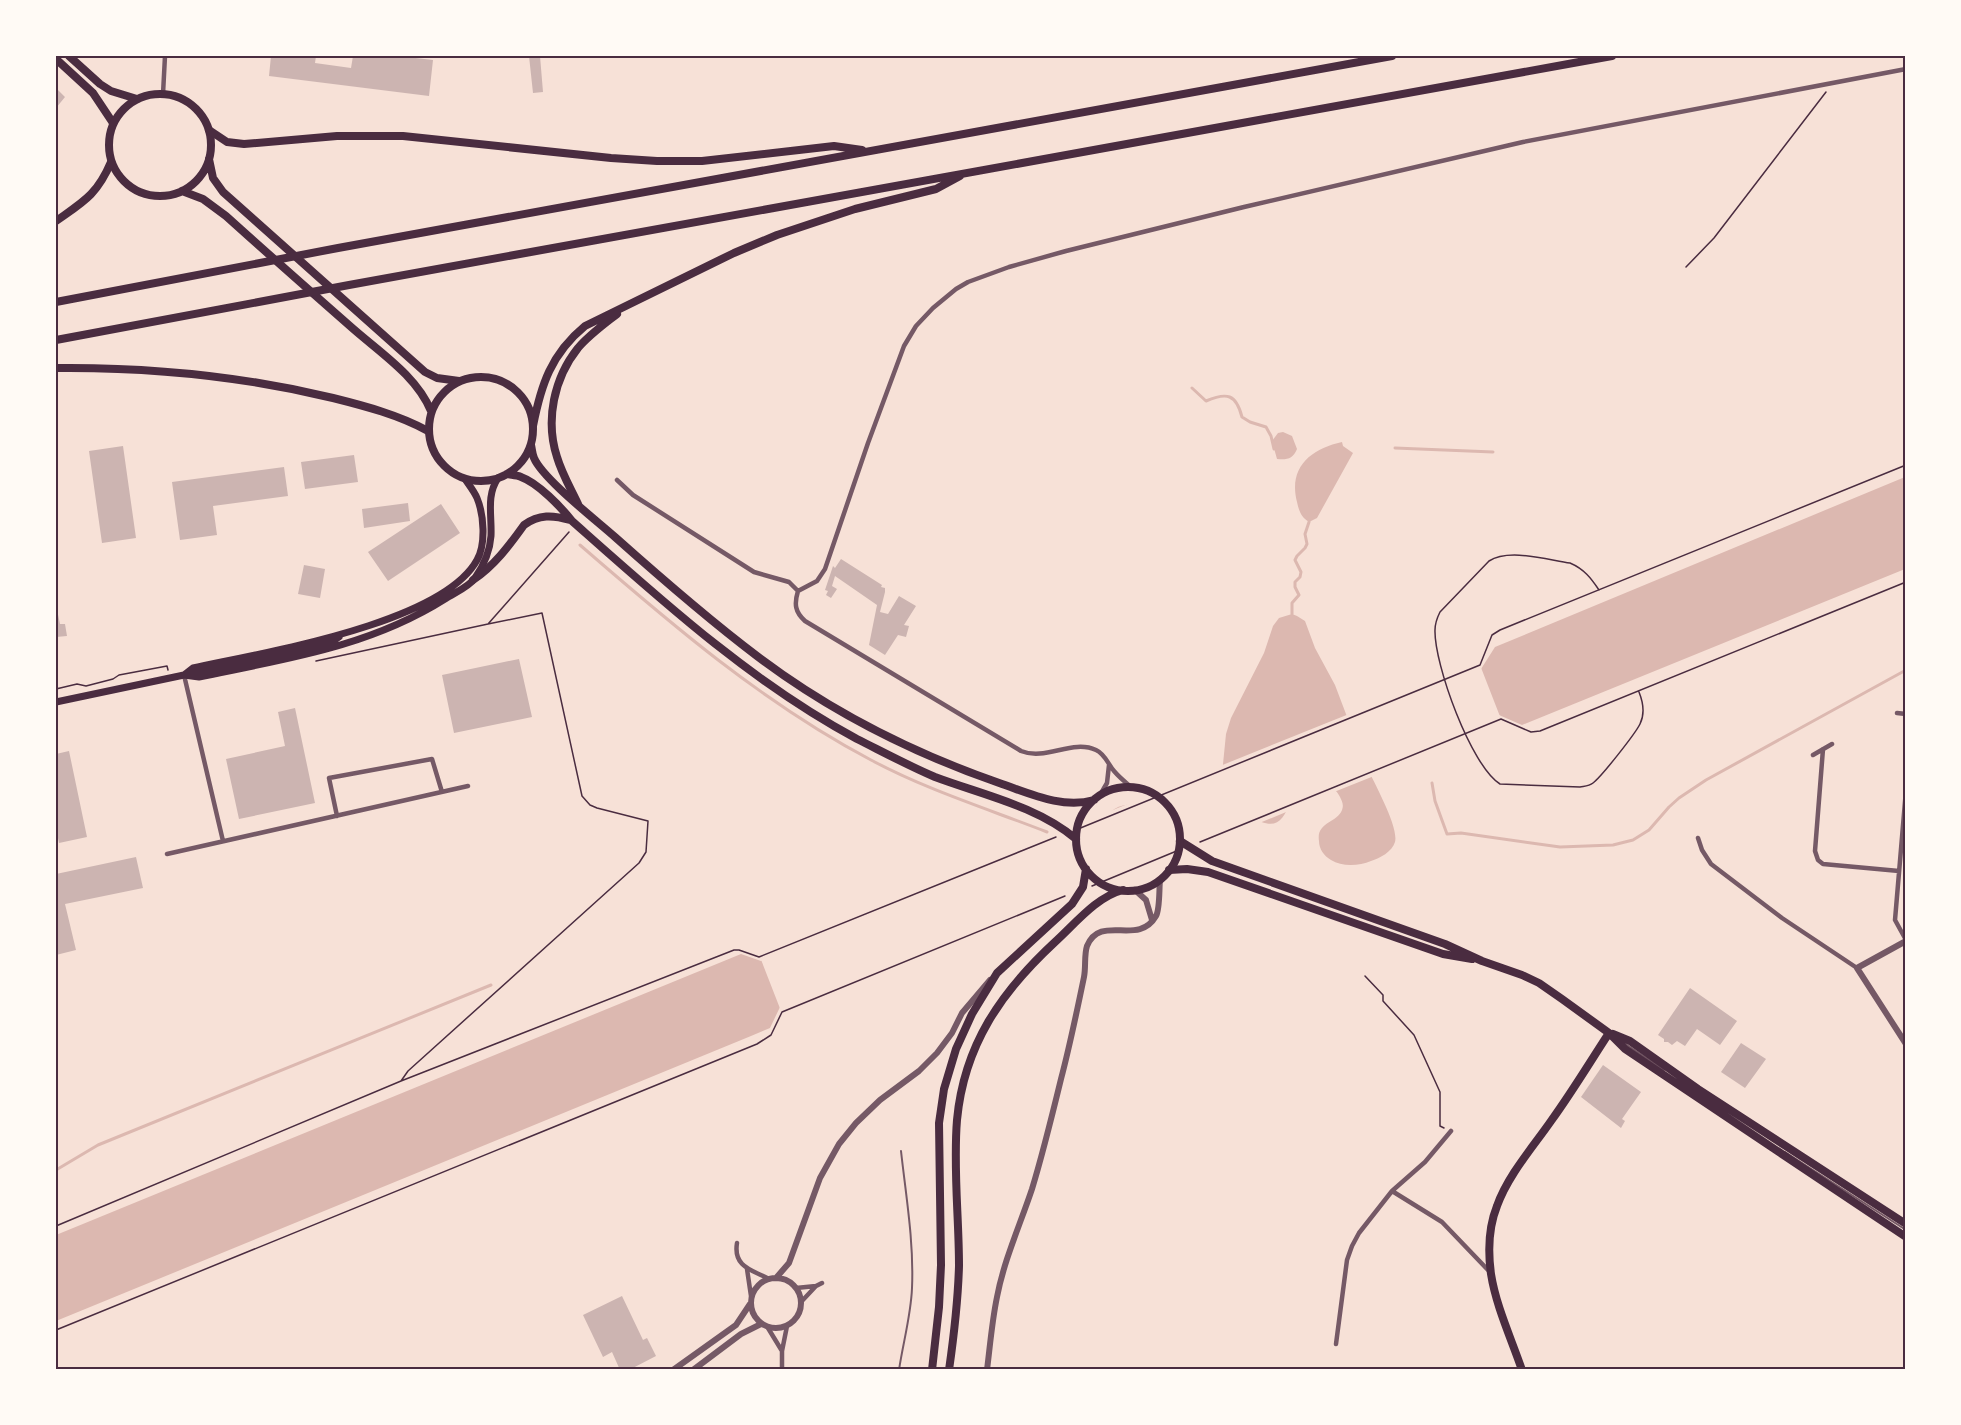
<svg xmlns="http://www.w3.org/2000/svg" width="1961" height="1425" viewBox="0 0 1961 1425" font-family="Barlow,sans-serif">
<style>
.water{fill:#dcb8b0}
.pier{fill:#f7e1d7}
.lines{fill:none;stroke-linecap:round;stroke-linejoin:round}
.stream{stroke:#dcb8b0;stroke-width:3}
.building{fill:#ccb4b1}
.path{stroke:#4a2c40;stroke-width:1.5}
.service{stroke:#755966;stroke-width:2}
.minor{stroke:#755966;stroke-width:4.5}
.tertiary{stroke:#755966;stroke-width:6}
.secondary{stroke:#4a2c40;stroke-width:7}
.primary{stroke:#4a2c40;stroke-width:8}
.trunk{stroke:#4a2c40;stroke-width:8}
.motorway{stroke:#4a2c40;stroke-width:8}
.neatline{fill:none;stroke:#4a2c40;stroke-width:2}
</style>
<rect width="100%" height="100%" fill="#f7e1d7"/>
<path class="water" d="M1283,432L1292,436L1297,449C1293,459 1287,460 1277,459L1272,441L1278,433Z
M1342,442L1343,446L1353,453L1317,518L1309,522C1301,517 1299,511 1297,502C1288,467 1311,449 1342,442Z
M1905,477V569L1522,725L1499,715L1368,769C1374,783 1399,827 1395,842C1392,852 1380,858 1371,861C1359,866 1342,867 1331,860C1324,856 1319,849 1319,841C1316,822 1337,823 1342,810C1344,805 1342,801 1340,797C1336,790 1334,788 1327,785L1291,799C1283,824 1274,831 1250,816L1121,871L780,1007L770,1028L751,1036L56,1321V1235L741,954L761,961L1100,824C1111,807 1123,802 1143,805L1222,774L1226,734L1231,718L1264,653L1273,626L1279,618L1292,614L1297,616L1305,621L1315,648L1335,685L1349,722L1481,669L1495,647Z"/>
<path class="pier" d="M1480,665L1501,719L1371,770L1374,776L1334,792L1327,788L1293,802L1291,810L1257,824L1250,819L1165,854L1158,864L1131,875L1119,873L781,1011L760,957L1098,821L1103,814L1135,801L1144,802L1220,772V766L1349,714L1350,719Z"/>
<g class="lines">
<path class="stream" d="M1192,388L1206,401C1227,392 1236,394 1242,417L1250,422L1266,427L1271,436L1274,449
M1395,448L1493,452
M580,545C671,624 763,703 871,760C927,790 988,809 1047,832
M1292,614V603L1299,595L1295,587V582L1300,577L1301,572L1295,560L1297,556L1305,548L1307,544L1305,534L1309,522
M1432,783L1435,801L1447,834L1461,833L1560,847L1613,845L1633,840L1649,830L1669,807L1679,798L1706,780L1906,670
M56,1170L98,1145L491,985"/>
</g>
<path class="building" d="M271,56H316L315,63L351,68L353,56H398L433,60L429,96L269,76Z
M529,56H540L543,92L533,93Z
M56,88L65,97L56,108Z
M123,446L136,538L102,543L89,451Z
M354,455L358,482L305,489L301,462Z
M284,467L288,496L213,506L217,535L180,540L172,482Z
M408,503L410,521L364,528L362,509Z
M441,504L460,533L388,581L368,552Z
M841,559L882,585L881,587L885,588V592L880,612L888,614L899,596L916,606L904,625L909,626L906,637L898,635L885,655L869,645L877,605L835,576L832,586L837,589L831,598L826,595L828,591L825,590L833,566L835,568Z
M304,565L325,569L320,598L298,594Z
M56,605L60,624H65L67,636L56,637Z
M519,659L532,717L454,733L442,675Z
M295,708L315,803L239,819L226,759L285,746L278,712Z
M69,751L87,837L59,843L56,828V754Z
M136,857L143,888L65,904L76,950L56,955V874Z
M1690,988L1737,1021L1720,1045L1697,1029L1685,1046L1677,1041L1672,1045L1668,1042H1664V1039L1658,1035Z
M1741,1043L1766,1059L1745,1088L1721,1072Z
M1603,1065L1641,1092L1622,1119L1625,1121L1621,1128L1581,1097Z
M622,1296L643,1340L647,1338L656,1356L629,1370H620L612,1352L603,1357L583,1315Z"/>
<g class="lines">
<path class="path" d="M1686,267L1714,238L1826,92
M1599,590C1591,578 1584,569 1570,563C1548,560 1509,548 1489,561L1440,612C1437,618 1435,623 1435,630C1434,664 1471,766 1500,784L1580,787C1585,786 1589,786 1593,783C1602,776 1635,734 1640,724C1645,714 1643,702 1639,692
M316,661L488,624L569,532
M56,689L77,684L86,686L113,679L119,675L167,666L168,670
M1078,829L1480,665L1492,635L1500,630L1906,465
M1200,842L1501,719L1531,732L1540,731L1906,582
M1092,886L1179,850
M1365,976L1383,995V1001L1414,1035L1440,1092V1126L1444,1128
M401,1081L408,1071L639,863L646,852L648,821L597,808L590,805L582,796L542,613L488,624
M56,1226L401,1081L734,950H739L759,957L1056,837
M56,1330L757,1044L771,1035L782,1012L1065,896"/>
<path class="service" d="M1624,1043L1664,1070
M1785,1152L1906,1230
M899,1370C903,1343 911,1315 912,1288C914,1242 906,1196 901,1151"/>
<path class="minor" d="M163,94L165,56
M617,480L633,495L754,572L789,582L798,591
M798,591L817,581L825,569L868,443L904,346L916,326L933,308L956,289L968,282L1009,267L1066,251L1244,207L1523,142L1906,69
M798,591C794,604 795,612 805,621L1021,751C1046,761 1072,739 1096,750C1105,754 1108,764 1114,771C1119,777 1125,782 1131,787
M184,675L223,841
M1897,713L1906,714
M1823,749L1815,851L1818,860L1823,864L1899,871
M1813,755L1832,744
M1906,790L1895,920L1906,940
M1100,795L1107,783L1109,765
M337,816L329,778L432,759L442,792
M1698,838L1702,850L1711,864L1782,918L1857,968
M167,854L468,786
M1392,1191L1442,1222L1489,1271
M737,1243C733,1267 752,1270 769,1279
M747,1269L751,1296
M796,1288L816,1286
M801,1302L816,1286L822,1283
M768,1328L782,1351
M1336,1344L1347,1260L1352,1246L1359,1233L1392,1191L1425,1162L1451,1131
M782,1370V1351L787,1326"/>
<path class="tertiary" d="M1135,890L1146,900L1152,920
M1906,941L1857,968L1906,1044
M751 1303a25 25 0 1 1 50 0a25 25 0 1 1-50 0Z
M776,1278L789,1263L820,1178L839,1144L856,1123L880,1100L919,1071L937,1053L952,1033L962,1013L990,980
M673,1370L736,1325L750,1304
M693,1370L741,1334L761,1324
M987,1370C990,1346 992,1321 997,1297C1004,1260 1020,1225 1032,1189C1043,1153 1052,1116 1061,1079C1070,1045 1077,1011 1084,977C1086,967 1084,955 1087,946C1101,913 1138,947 1156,916C1160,909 1159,889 1160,880"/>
<path class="secondary" d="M190,674L332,642L339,637
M184,675L193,668C261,653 442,624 477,560C486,544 484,515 477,498C474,491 469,485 465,479
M56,702L184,675L199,677C285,659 369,647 445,599C454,593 469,587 475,578C484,565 490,551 491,536C492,515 486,496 498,478"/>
<path class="primary" d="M69,56L100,84L111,91L137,99
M56,59L93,93L113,123
M1180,841L1212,861L1445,944L1482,961L1522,975L1539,983L1562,999L1609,1033L1625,1049L1906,1237
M1169,870L1187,869L1208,872L1443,954L1472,959
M1613,1034L1630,1041L1698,1089L1906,1224
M1522,1370C1511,1338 1496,1306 1491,1274C1488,1252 1489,1226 1497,1206C1508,1175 1533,1147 1551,1121C1572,1092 1590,1062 1609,1033"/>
<path class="trunk" d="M109 145a51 51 0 1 1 102 0a51 51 0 1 1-102 0Z
M209,159L213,178L223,192L425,372L437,378L459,381
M182,191L203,199L226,216C267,253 309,290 350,326C379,352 416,375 431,411
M429 429a52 52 0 1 1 104 0a52 52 0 1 1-104 0Z
M531,445C532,449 532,454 534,458C543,479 596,520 615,537C661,578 708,619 757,656C831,712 915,754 1002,784C1031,794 1063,809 1094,800
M507,474C512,475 517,475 521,477C538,483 561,507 572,521C661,600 751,682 857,739C883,752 909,766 935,777C983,795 1037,806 1076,839
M473,580C494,566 509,546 524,525C539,514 553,515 570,520
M1076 839a52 52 0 1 1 104 0a52 52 0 1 1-104 0Z
M932,1370L939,1307L941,1265L939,1123L944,1089L956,1049L972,1014L997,973L1072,904L1083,887L1086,869
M949,1370C954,1335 958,1300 959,1266C959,1217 953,1168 957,1120C964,1045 1001,992 1055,942C1075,924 1096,897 1123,890"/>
<path class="motorway" d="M209,130L227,142L244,144L337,136H403L611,158L657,161H702L834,146L862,150
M56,221C83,202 97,195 111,162
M56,302L338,248L1392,56
M56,340L349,285L1612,56
M56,368C149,367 242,376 333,398C365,406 399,415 428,431
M533,426C541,385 551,354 585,326L734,253L777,235L855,209L936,189L960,176
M578,504C571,489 562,474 557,457C545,420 554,378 578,348C589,335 603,325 617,314"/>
</g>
<rect width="1961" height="1425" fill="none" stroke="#fffaf5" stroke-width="114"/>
<rect x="57" y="57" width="1847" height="1311" class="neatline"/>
</svg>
